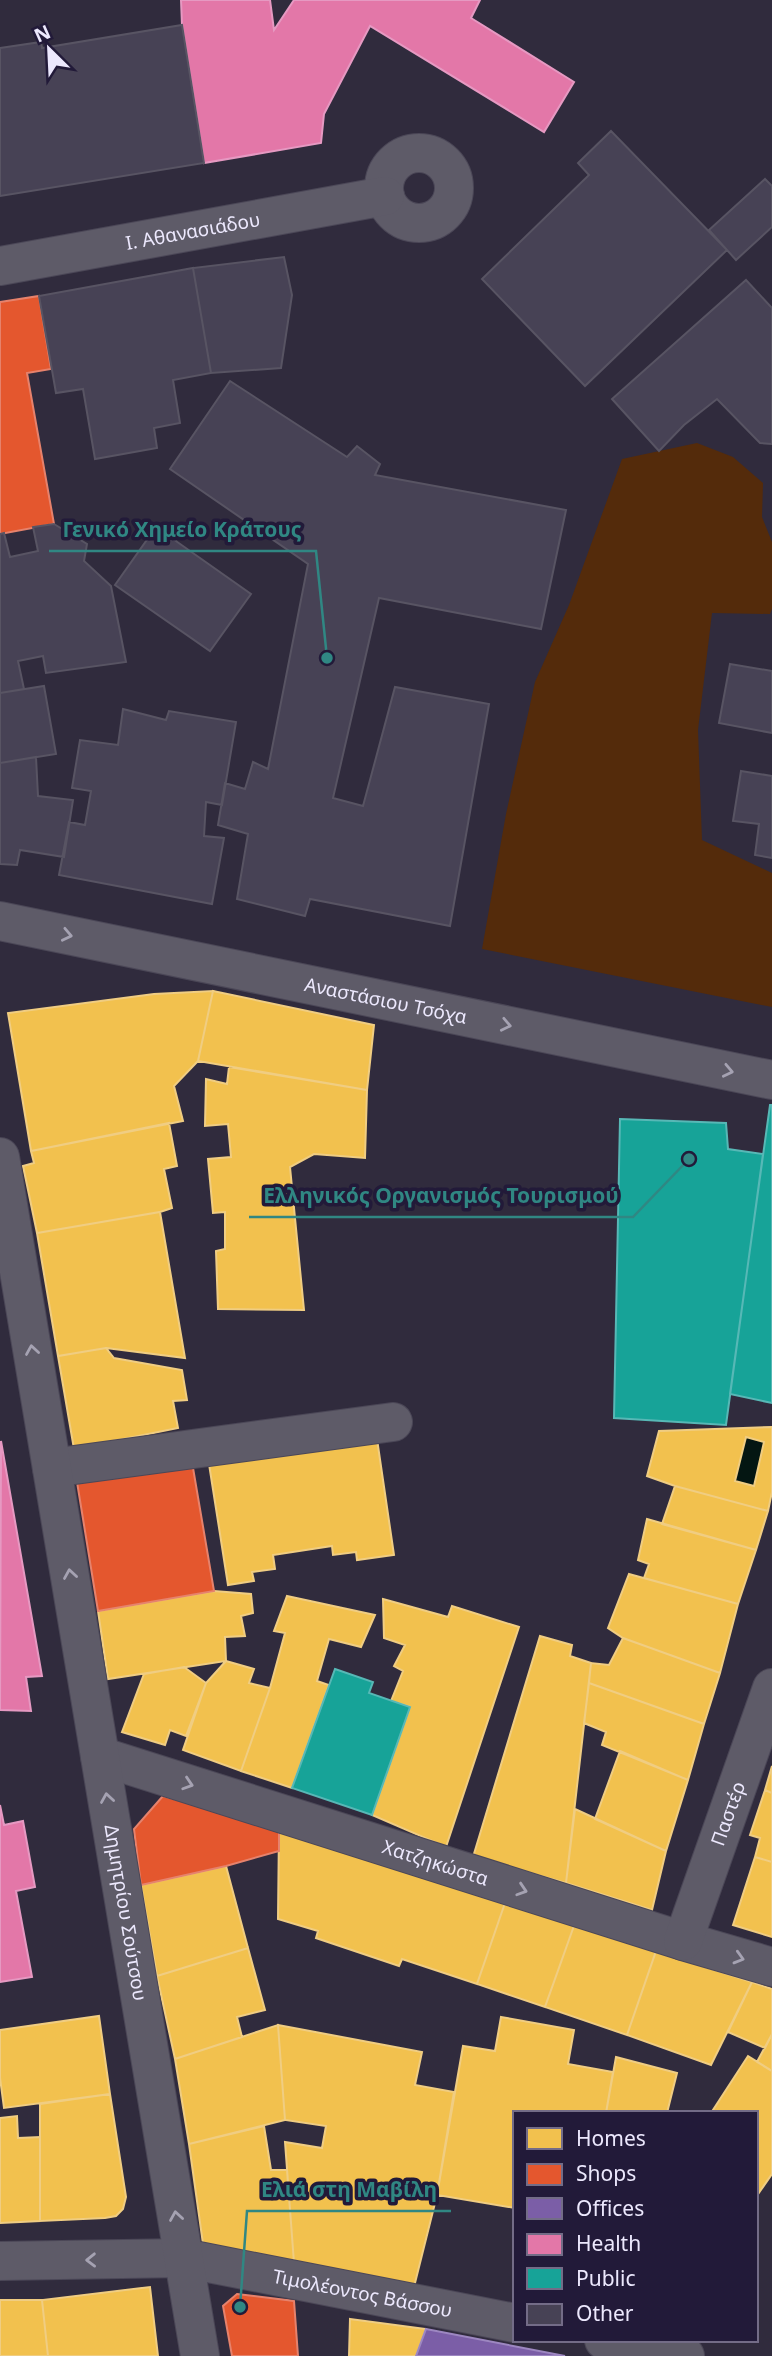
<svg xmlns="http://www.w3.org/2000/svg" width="772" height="2356" viewBox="0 0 772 2356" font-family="'Noto Sans',sans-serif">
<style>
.green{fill:#542b0b}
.water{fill:#041612}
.homes{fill:#f2c14e;stroke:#f0cd82;stroke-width:2;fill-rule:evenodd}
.shops{fill:#e4572e;stroke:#e6826c;stroke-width:2}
.offices{fill:#7b5ea7;stroke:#9d87c1;stroke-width:2}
.health{fill:#e377a8;stroke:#e699c2;stroke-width:2}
.public{fill:#17a398;stroke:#57b8b6;stroke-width:2}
.building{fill:#474255;stroke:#585463;stroke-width:2}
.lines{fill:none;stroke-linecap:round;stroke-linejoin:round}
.minor-casing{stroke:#4b4757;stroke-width:40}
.tertiary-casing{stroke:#4b4757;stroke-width:40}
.minor{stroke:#5e5b68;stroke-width:38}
.tertiary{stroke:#5e5b68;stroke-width:38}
.oneway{stroke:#a5a2b2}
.labels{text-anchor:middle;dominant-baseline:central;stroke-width:7;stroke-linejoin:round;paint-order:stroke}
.street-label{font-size:19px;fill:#ece8fd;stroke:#221a39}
.leader{fill:none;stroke:#308783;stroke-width:2.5}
.callout-dot{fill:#308783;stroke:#221a39;stroke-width:2.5}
.callout-label{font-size:21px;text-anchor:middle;font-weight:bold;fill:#308783;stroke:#221a39;stroke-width:7;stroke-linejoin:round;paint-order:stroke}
</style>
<rect width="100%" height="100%" fill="#302b3d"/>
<path class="green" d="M697,443L733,457L763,483L762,517L772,542V609L770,614L712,613L698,730L702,840L772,873V1007L482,949L506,814L535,682L569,605L622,459Z"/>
<path class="water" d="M746,1437L764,1442L754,1486L735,1481Z"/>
<path class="homes" d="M213,991L374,1025L367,1090L198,1061Z
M213,991L198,1061L174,1086L183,1121L31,1151L8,1013L154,994Z
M229,1067L367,1090L365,1158L314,1154L290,1167L304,1310L218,1309L216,1251L225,1249V1212L213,1213L208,1159L231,1157L228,1124L205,1126L206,1079L227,1084Z
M169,1123L177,1166L164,1169L172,1208L160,1212L37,1233L23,1166L34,1163L31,1151Z
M160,1212L185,1358L106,1348L58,1356L37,1233Z
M106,1348L114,1358L182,1370L187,1400L173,1401L178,1428L74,1449L58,1356Z
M772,1427V1492L768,1511L675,1486L647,1476L659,1431ZM746,1437L764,1442L754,1486L735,1481Z
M377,1439L394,1555L357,1560L356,1552L333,1555L332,1546L273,1555L275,1569L252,1572L254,1581L228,1585L209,1464Z
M675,1486L768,1511L756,1550L662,1524Z
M647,1519L756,1550L738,1604L644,1578L649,1564L638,1560Z
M629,1574L738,1604L720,1673L623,1638L608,1628Z
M214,1591L251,1594L253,1613L241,1616L245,1636L225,1637L226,1661L108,1679L98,1611Z
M287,1596L375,1615L361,1647L329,1639L317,1681L329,1685L292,1788L241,1771L270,1688L285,1633L274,1631Z
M383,1599L448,1617L452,1606L519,1627L446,1847L372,1815L410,1707L391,1701L403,1671L394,1666L405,1645L384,1638Z
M540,1636L572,1645L570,1656L591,1663L566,1883L473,1857Z
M623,1638L720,1673L704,1724L589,1683L591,1663L609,1665Z
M226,1661L254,1669L249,1683L270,1688L241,1771L183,1750L206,1683Z
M184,1667L206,1683L186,1736L170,1730L165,1745L122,1732L144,1674Z
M589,1683L704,1724L688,1780L602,1745L606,1732L584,1723Z
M620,1751L688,1780L666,1851L595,1819Z
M772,1766V1793L765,1790Z
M765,1790L772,1793V1862L755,1857L760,1838L750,1835Z
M575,1809L666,1851L652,1910L566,1883Z
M279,1828L505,1903L477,1984L402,1959L399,1966L316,1938L318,1931L278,1919Z
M755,1857L772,1862V1937L733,1925Z
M226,1866L248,1948L157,1976L141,1885Z
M505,1903L575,1923L545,2007L477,1984Z
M575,1923L656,1951L627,2035L545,2007Z
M248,1948L265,2010L237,2017L242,2037L175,2059L157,1976Z
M656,1951L752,1982L711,2065L627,2035Z
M752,1982L772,1989V2034L765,2048L728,2032Z
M99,2016L110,2094L4,2108L0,2078V2030Z
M501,2017L574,2030L568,2064L613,2072L606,2113H515V2208L437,2195L463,2046L495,2051Z
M278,2025L422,2052L415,2085L454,2092L437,2195L414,2287L294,2263L285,2142L322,2148L326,2126L285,2120Z
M278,2025L285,2120L189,2144L175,2059Z
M772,2034V2071L757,2062Z
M748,2056L772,2071V2174L756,2197V2113H711Z
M616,2057L677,2073L667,2113H606Z
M110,2094L126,2197L123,2209L116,2216L105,2218L40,2221V2104Z
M17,2116L18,2138L40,2137V2221L0,2223V2118Z
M264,2126L271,2170H287L294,2263L203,2244L189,2144Z
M150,2287L158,2356H48L42,2300Z
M0,2300H42L48,2356H0Z
M350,2319L426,2329L416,2356H349Z"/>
<path class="shops" d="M39,296L51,369L27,373L54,524L0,534V302Z
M192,1462L214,1591L98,1611L77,1482Z
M163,1796L279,1828V1851L226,1866L141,1885L134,1829Z
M237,2294L294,2301L298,2356H232L223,2306Z"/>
<path class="offices" d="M426,2329L565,2356H416Z"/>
<path class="health" d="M181,0H270L274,30L294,0H480L471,18L574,82L544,132L370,26L324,114L321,143L204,163L182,25Z
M1,1441L42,1676L26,1677L31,1711L0,1710Z
M0,1805L4,1825L23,1821L35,1887L16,1891L32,1977L0,1982Z"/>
<path class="public" d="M770,1105H772V1403L730,1394Z
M620,1119L726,1123L728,1149L763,1154L726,1425L614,1418Z
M335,1669L373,1682L369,1693L410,1707L372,1815L292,1788Z"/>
<path class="building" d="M182,25L204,163L0,196V48L41,42L42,48Z
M611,131L727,250L585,386L482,279L589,175L578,163Z
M765,179L772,186V227L736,260L709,230Z
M284,257L292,295L281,368L211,373L193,268Z
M193,268L211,373L173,380L180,423L154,428L157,448L95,459L83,389L56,393L39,296Z
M746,280L772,308V444L760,443L717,399L684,425L659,451L612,399Z
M230,381L347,457L357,446L380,464L375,475L566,510L541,629L379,598L333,798L363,806L395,687L489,704L450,926L310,899L305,916L237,899L248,834L218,825L225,783L245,789L253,762L268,769L308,564L170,469Z
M54,524L87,544L84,561L111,586L126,662L46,673L43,656L18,661L24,689L0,693V534L4,533L10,557L38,551L33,527Z
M156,527L251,594L210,651L115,585Z
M730,664L772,671V733L719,723Z
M44,686L56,754L0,763V693Z
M123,709L166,720L169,711L236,722L222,805L206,802L204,836L224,838L212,904L59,875L69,822L85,825L91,791L72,788L80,740L118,745Z
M36,757L38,796L73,800L64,857L20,850L17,865L0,864V763Z
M741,771L772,776V858L755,855L759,824L733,821Z"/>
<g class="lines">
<g class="minor-casing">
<g id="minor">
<circle cx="419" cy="188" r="35"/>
<path id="s1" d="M0,266L385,196"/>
<path d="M52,1468L393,1422"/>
<path id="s2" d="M100,1756L683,1941L772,1967"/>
<path id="s3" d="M683,1941L772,1688"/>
<path id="s4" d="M0,2261L183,2258L515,2323"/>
<path d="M604,2340L685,2356"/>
</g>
</g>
<g class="tertiary-casing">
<g id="tertiary">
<path id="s5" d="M0,921L772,1080"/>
<path id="s6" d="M0,1157L200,2356"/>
</g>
</g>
<use href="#minor" class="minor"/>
<use href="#tertiary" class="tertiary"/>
</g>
<defs><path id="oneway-chevron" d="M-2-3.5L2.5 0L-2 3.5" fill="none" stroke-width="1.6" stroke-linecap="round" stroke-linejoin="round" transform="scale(1.75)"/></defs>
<g class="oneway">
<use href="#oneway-chevron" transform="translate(67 935) rotate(12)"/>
<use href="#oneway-chevron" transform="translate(506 1025) rotate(12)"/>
<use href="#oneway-chevron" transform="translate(728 1071) rotate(12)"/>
<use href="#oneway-chevron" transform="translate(32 1350) rotate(-99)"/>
<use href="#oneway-chevron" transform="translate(70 1574) rotate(-99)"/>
<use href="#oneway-chevron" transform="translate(188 1784) rotate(18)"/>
<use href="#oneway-chevron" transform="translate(107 1798) rotate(-99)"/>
<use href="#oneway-chevron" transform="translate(522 1890) rotate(18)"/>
<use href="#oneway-chevron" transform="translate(739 1958) rotate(16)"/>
<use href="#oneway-chevron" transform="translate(176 2216) rotate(-99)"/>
<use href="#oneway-chevron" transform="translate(91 2260) rotate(179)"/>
</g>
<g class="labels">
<g class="street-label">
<text stroke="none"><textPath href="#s1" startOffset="196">Ι. Αθανασιάδου</textPath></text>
<text stroke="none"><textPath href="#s5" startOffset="394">Αναστάσιου Τσόχα</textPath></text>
<text stroke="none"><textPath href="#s3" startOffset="135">Παστέρ</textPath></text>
<text stroke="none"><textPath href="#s2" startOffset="352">Χατζηκώστα</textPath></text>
<text stroke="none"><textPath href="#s6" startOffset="766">Δημητρίου Σούτσου</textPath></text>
<text stroke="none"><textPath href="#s4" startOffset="366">Τιμολέοντος Βάσσου</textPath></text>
</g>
</g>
<path class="leader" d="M327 658L316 551H49M689 1159L633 1217H249M240 2307L247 2211H451"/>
<g class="callout-dot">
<circle cx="327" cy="658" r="7"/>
<circle cx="689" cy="1159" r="7"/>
<circle cx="240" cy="2307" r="7"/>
</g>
<g class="callout-label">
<text x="182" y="537">Γενικό Χημείο Κράτους</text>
<text x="441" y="1203">Ελληνικός Οργανισμός Τουρισμού</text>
<text x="349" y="2197">Ελιά στη Μαβίλη</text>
</g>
<rect x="513" y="2111" width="245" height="231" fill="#221a39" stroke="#736c87" stroke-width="2"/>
<rect x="527" y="2128" width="35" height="21" fill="#f2c14e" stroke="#736c87" stroke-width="2"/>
<text x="576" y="2146" font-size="21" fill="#ece8fd">Homes</text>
<rect x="527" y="2164" width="35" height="21" fill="#e4572e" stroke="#736c87" stroke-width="2"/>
<text x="576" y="2181" font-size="21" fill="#ece8fd">Shops</text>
<rect x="527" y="2198" width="35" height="21" fill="#7b5ea7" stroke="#736c87" stroke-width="2"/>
<text x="576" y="2216" font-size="21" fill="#ece8fd">Offices</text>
<rect x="527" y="2234" width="35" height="21" fill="#e377a8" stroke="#736c87" stroke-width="2"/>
<text x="576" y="2251" font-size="21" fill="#ece8fd">Health</text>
<rect x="527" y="2268" width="35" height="21" fill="#17a398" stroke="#736c87" stroke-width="2"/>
<text x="576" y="2286" font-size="21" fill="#ece8fd">Public</text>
<rect x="527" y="2304" width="35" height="21" fill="#474255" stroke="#736c87" stroke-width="2"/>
<text x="576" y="2321" font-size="21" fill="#ece8fd">Other</text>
<g transform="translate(49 49) rotate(336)" stroke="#221a39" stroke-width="5" paint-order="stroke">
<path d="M0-5L12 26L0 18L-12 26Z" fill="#ece8fd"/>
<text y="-10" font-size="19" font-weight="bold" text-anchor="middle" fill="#ece8fd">N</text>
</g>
</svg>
